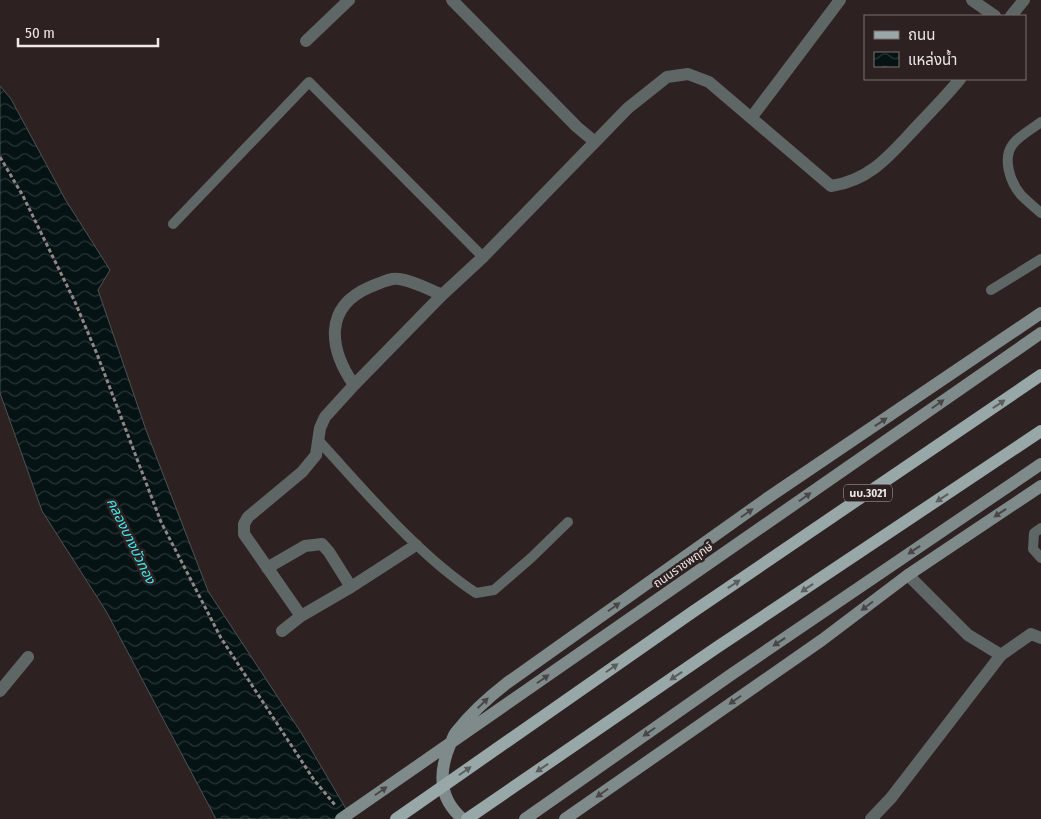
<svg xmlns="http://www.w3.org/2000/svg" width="1041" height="819" viewBox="0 0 1041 819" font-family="'Fira Sans Condensed','Noto Sans Thai',sans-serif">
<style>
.water{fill:url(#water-waves);stroke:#4c5353}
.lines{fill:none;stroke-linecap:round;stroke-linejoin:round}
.path{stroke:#928787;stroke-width:3;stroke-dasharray:4 2.5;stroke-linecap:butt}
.service{stroke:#5f6666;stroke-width:10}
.minor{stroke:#5f6666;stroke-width:12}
.secondary{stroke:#7f8b8b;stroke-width:12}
.primary{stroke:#98a7a7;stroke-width:12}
.oneway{fill:#4a4647}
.oneway2{fill:#5e5d5e}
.labels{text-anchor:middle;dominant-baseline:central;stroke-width:5;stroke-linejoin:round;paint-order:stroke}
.shield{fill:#2e2122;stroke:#b6acac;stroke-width:1}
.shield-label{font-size:11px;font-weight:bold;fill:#f0e7e7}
.street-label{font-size:12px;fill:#f0e7e7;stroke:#2e2122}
.water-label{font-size:14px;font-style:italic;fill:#3debf2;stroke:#2e2122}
</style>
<defs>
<pattern id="water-waves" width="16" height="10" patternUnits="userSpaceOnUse" patternTransform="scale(1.25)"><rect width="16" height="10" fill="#051314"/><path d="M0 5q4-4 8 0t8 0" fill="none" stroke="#2a3536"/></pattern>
</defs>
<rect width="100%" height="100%" fill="#2e2122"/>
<path class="water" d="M0,86L11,99L65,199L110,270L98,290L146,430L208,591L302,734L352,819H216L106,611L42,511L0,393Z"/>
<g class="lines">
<path class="path" d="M0,157L23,196L75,302L97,354L161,522L221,638L314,780L335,805"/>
<path class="service" d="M1041,122C1032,129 1020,135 1013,144C1002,158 1010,182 1021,195C1027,201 1034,207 1041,213
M173,224L309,82L483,257
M991,290L1041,259
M319,441C366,492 418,555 476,593L494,590L531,558L568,522
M1041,528L1034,533L1033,549L1041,558"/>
<path class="minor" d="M452,0L577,127L595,142
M972,0L995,16
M1011,16L1024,0
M306,41L349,0
M751,118L840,0
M354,385C329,349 323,307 370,287C379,284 390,277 399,279C414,281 428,289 442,295
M267,568L305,546L322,544L329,552L351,587
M908,575L968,635L1001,655L1031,634L1041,638
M301,616L244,534V524L248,517L302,472L316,455L320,428L325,417L354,385L442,295L483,257L628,108L667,77L688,74L709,82L831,186C873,180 893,151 921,122C934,108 948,94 960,79
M282,631L301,616L351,587L416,545
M0,691L28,657
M871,819L891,798L1001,655"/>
<path class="secondary" d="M341,819L1041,333
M463,819C439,799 438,773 450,745C452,741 453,735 457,731C471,713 489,697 507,683L769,497L1041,313
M525,819L732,674L1041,464
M565,819L822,640L908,575L1041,486"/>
<path class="primary" d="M396,819L694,611L1041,375
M467,819L716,648L1041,431"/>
</g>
<defs><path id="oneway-solid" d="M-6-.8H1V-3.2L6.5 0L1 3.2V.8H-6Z" transform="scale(1.25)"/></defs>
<g class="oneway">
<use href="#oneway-solid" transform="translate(938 404) rotate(-35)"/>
<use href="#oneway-solid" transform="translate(881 422) rotate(-34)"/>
<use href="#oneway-solid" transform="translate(805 497) rotate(-35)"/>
<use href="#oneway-solid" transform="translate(747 513) rotate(-35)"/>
<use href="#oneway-solid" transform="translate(1000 513) rotate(146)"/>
<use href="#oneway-solid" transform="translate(914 550) rotate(146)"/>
<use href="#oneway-solid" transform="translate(867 606) rotate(143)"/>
<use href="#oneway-solid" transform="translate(614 607) rotate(-35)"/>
<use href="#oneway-solid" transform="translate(779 642) rotate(146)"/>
<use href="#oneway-solid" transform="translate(543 679) rotate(-35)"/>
<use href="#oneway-solid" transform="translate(735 700) rotate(145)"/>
<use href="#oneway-solid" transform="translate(483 703) rotate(-44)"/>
<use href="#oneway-solid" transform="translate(649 732) rotate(145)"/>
<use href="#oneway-solid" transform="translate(381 791) rotate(-35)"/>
<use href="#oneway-solid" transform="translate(602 793) rotate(145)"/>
</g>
<g class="oneway2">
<use href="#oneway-solid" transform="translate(999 404) rotate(-34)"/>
<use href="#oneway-solid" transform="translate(942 498) rotate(146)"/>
<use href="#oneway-solid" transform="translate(734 584) rotate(-34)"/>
<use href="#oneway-solid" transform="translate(807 588) rotate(146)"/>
<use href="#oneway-solid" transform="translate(612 668) rotate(-35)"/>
<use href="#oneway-solid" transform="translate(676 676) rotate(146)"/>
<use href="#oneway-solid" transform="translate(542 768) rotate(146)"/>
<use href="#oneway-solid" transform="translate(465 771) rotate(-35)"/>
</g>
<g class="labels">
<rect class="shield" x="844" y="484.5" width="48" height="17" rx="4"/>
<g class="shield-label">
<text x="868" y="493">นบ.3021</text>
</g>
<g class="street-label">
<text transform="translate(683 565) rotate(-35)">ถนนราชพฤกษ์</text>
</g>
<g class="water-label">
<text transform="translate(131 541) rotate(64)">คลองบางบัวทอง</text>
</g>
</g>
<rect x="864" y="15" width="162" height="65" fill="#2e2122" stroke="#7c7071"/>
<rect x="874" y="31" width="25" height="8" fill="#98a7a7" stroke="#7c7071"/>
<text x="908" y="40" font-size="15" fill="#f0e7e7">ถนน</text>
<rect x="874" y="52" width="25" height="15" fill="url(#water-waves)" stroke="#7c7071"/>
<text x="908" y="65" font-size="15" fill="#f0e7e7">แหล่งน้ำ</text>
<path d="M18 38v8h140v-8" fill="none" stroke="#f0e7e7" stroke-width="2.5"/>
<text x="25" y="38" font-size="15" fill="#f0e7e7" stroke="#2e2122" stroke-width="4" paint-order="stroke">50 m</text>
</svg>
